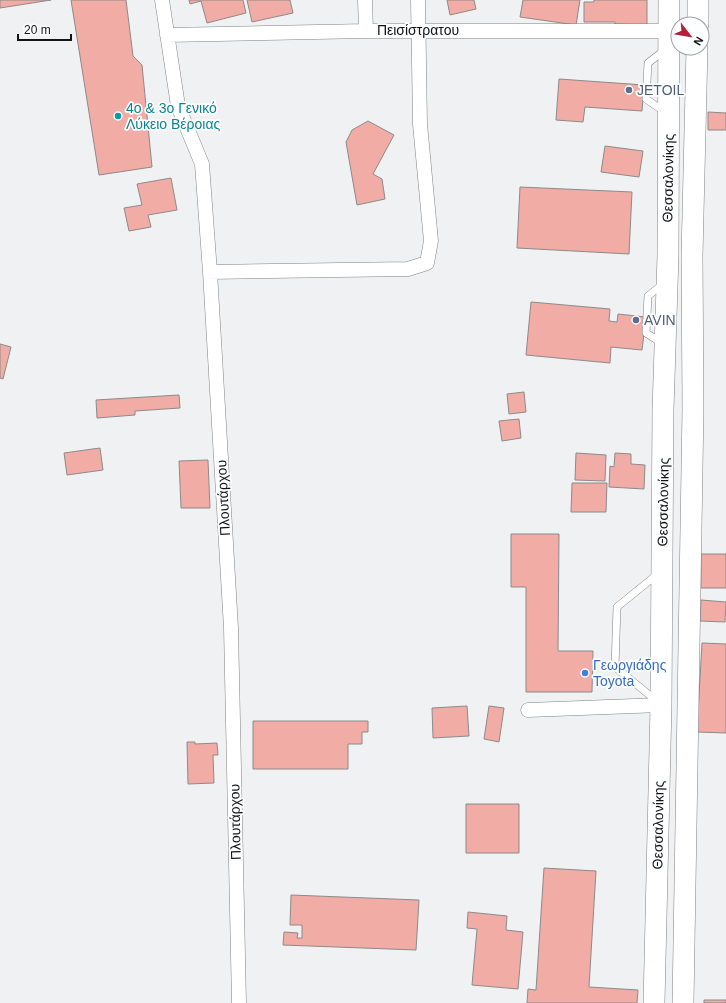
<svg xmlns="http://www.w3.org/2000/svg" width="726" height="1003" viewBox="0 0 726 1003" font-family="Arial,sans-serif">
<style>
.building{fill:#f1aca6;stroke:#8d8a8a}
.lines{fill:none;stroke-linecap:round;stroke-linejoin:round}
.lane-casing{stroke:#808284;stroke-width:8}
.street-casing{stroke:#808284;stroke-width:15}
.primary-casing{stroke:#808284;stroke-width:22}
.lane{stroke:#fff;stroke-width:7}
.street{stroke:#fff;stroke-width:14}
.primary{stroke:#fff;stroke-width:21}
.service-dot{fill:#5c6f8a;stroke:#fdfeff;stroke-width:1.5}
.culture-dot{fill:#0f9aa8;stroke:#fdfeff;stroke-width:1.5}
.shop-dot{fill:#3f7fe0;stroke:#fdfeff;stroke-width:1.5}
.labels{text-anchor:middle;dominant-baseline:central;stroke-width:3.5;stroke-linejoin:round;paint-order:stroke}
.street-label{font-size:14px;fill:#121313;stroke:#fdfeff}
.service-label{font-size:14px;fill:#4e5e75;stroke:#fdfeff;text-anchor:start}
.culture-label{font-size:14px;fill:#0d838f;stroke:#fdfeff;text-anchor:start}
.shop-label{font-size:14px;fill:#366cbe;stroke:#fdfeff;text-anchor:start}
</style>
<rect width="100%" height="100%" fill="#eff1f3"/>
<path class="building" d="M0,0H51L0,8Z
M71,0H126L133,56L142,65L152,167L99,175Z
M189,0H243L246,13L207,23L201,1L190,4Z
M247,0H290L293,13L252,22Z
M447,0H474L476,9L450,15Z
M523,0H580L576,25L520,17Z
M594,0H647V25L615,24V22H584V2H594Z
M559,79L644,85L642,111L585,107L583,122L556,120Z
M708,112L726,113V130H708Z
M368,121L394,135L373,174L382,179L385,199L357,205L346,142L352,130Z
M605,146L643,151L639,177L601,172Z
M171,178L177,210L148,215L151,227L129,231L124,208L142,205L137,184Z
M520,187L632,192L629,254L517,248Z
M531,302L610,309L609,321L617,322L618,314L646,317L642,350L611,347L610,363L526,355Z
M0,344L11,347L3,379L0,378Z
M524,392L526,412L509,414L507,394Z
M179,395L180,408L135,411V415L97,418L96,400Z
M519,419L521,438L502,441L499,421Z
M100,448L103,470L67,475L64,453Z
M576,453L606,455L605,481L575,480Z
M615,453L631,454V464L645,465L644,489L609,487L610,466L614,467Z
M208,460L210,508H181L179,461Z
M572,483H607L606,512H571Z
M511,534H559L558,651H593L592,692H526V587H511Z
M701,554H726V588H701Z
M701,600L726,602L725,622L700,621Z
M702,643L726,644V733L697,732Z
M467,706L469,736L433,738L432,708Z
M489,706L504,708L499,742L484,739Z
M253,721H368V732H362V744H348V769H253Z
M187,742H195V744L217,743L218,755H213L214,783L188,784Z
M466,804H519V853H466Z
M544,868L596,871L589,987L638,990L637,1003H527L528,989L536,990Z
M291,895L419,900L416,950L283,945L284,932L298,933L297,938H302V925H290Z
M468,912L507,916L506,930L523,932L518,989L472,985L477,929L467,928Z
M704,1000H726V1003H704Z"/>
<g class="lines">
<g class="lane-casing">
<path id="lane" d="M665,112L646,99L648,63L666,49
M662,343L646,333L648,296L663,284
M658,702L615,667L617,607L659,573"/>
</g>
<g class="street-casing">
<path id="street" d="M162,0L178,106L202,164L210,272L231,628L239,1003
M365,0L366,31
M167,35L366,31H669
M210,272L408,269L427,263L431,241L420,124L418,0
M528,710L661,705"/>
</g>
<g class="primary-casing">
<path id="primary" d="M698,24V0
M654,1003L661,705L663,410L668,255L669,0
M683,1003L693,409L692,256L697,48"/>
</g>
<use href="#lane" class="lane"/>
<use href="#street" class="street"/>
<use href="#primary" class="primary"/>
</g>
<g class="service-dot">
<circle cx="629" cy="90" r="4"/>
<circle cx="636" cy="320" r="4"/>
</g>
<circle class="culture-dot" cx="118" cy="116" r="4"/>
<circle class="shop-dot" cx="585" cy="673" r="4"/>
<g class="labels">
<g class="street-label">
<text x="418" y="30">Πεισίστρατου</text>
<text transform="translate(668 178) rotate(-89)">Θεσσαλονίκης</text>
<text transform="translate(223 498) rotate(-93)">Πλουτάρχου</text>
<text transform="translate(663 502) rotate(-89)">Θεσσαλονίκης</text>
<text transform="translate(235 822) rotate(-91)">Πλουτάρχου</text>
<text transform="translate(658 825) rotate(-89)">Θεσσαλονίκης</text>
</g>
<g class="service-label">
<text x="637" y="90">JETOIL</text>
<text x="644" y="320">AVIN</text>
</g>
<g class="culture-label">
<text x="126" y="108">4ο &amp; 3ο Γενικό<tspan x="126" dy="16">Λύκειο Βέροιας</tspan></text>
</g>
<g class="shop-label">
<text x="593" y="665">Γεωργιάδης<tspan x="593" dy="16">Toyota</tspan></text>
</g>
</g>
<g transform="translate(690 36) rotate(121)"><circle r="19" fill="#fdfeff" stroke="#9fa0a1"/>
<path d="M0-3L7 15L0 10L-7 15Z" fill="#b21f3a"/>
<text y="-6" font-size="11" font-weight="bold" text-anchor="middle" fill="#121313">N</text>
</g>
<path d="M18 34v6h53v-6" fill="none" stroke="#121313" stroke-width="2"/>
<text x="24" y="34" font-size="12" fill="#121313" stroke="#fdfeff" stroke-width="3" paint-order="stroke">20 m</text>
</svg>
